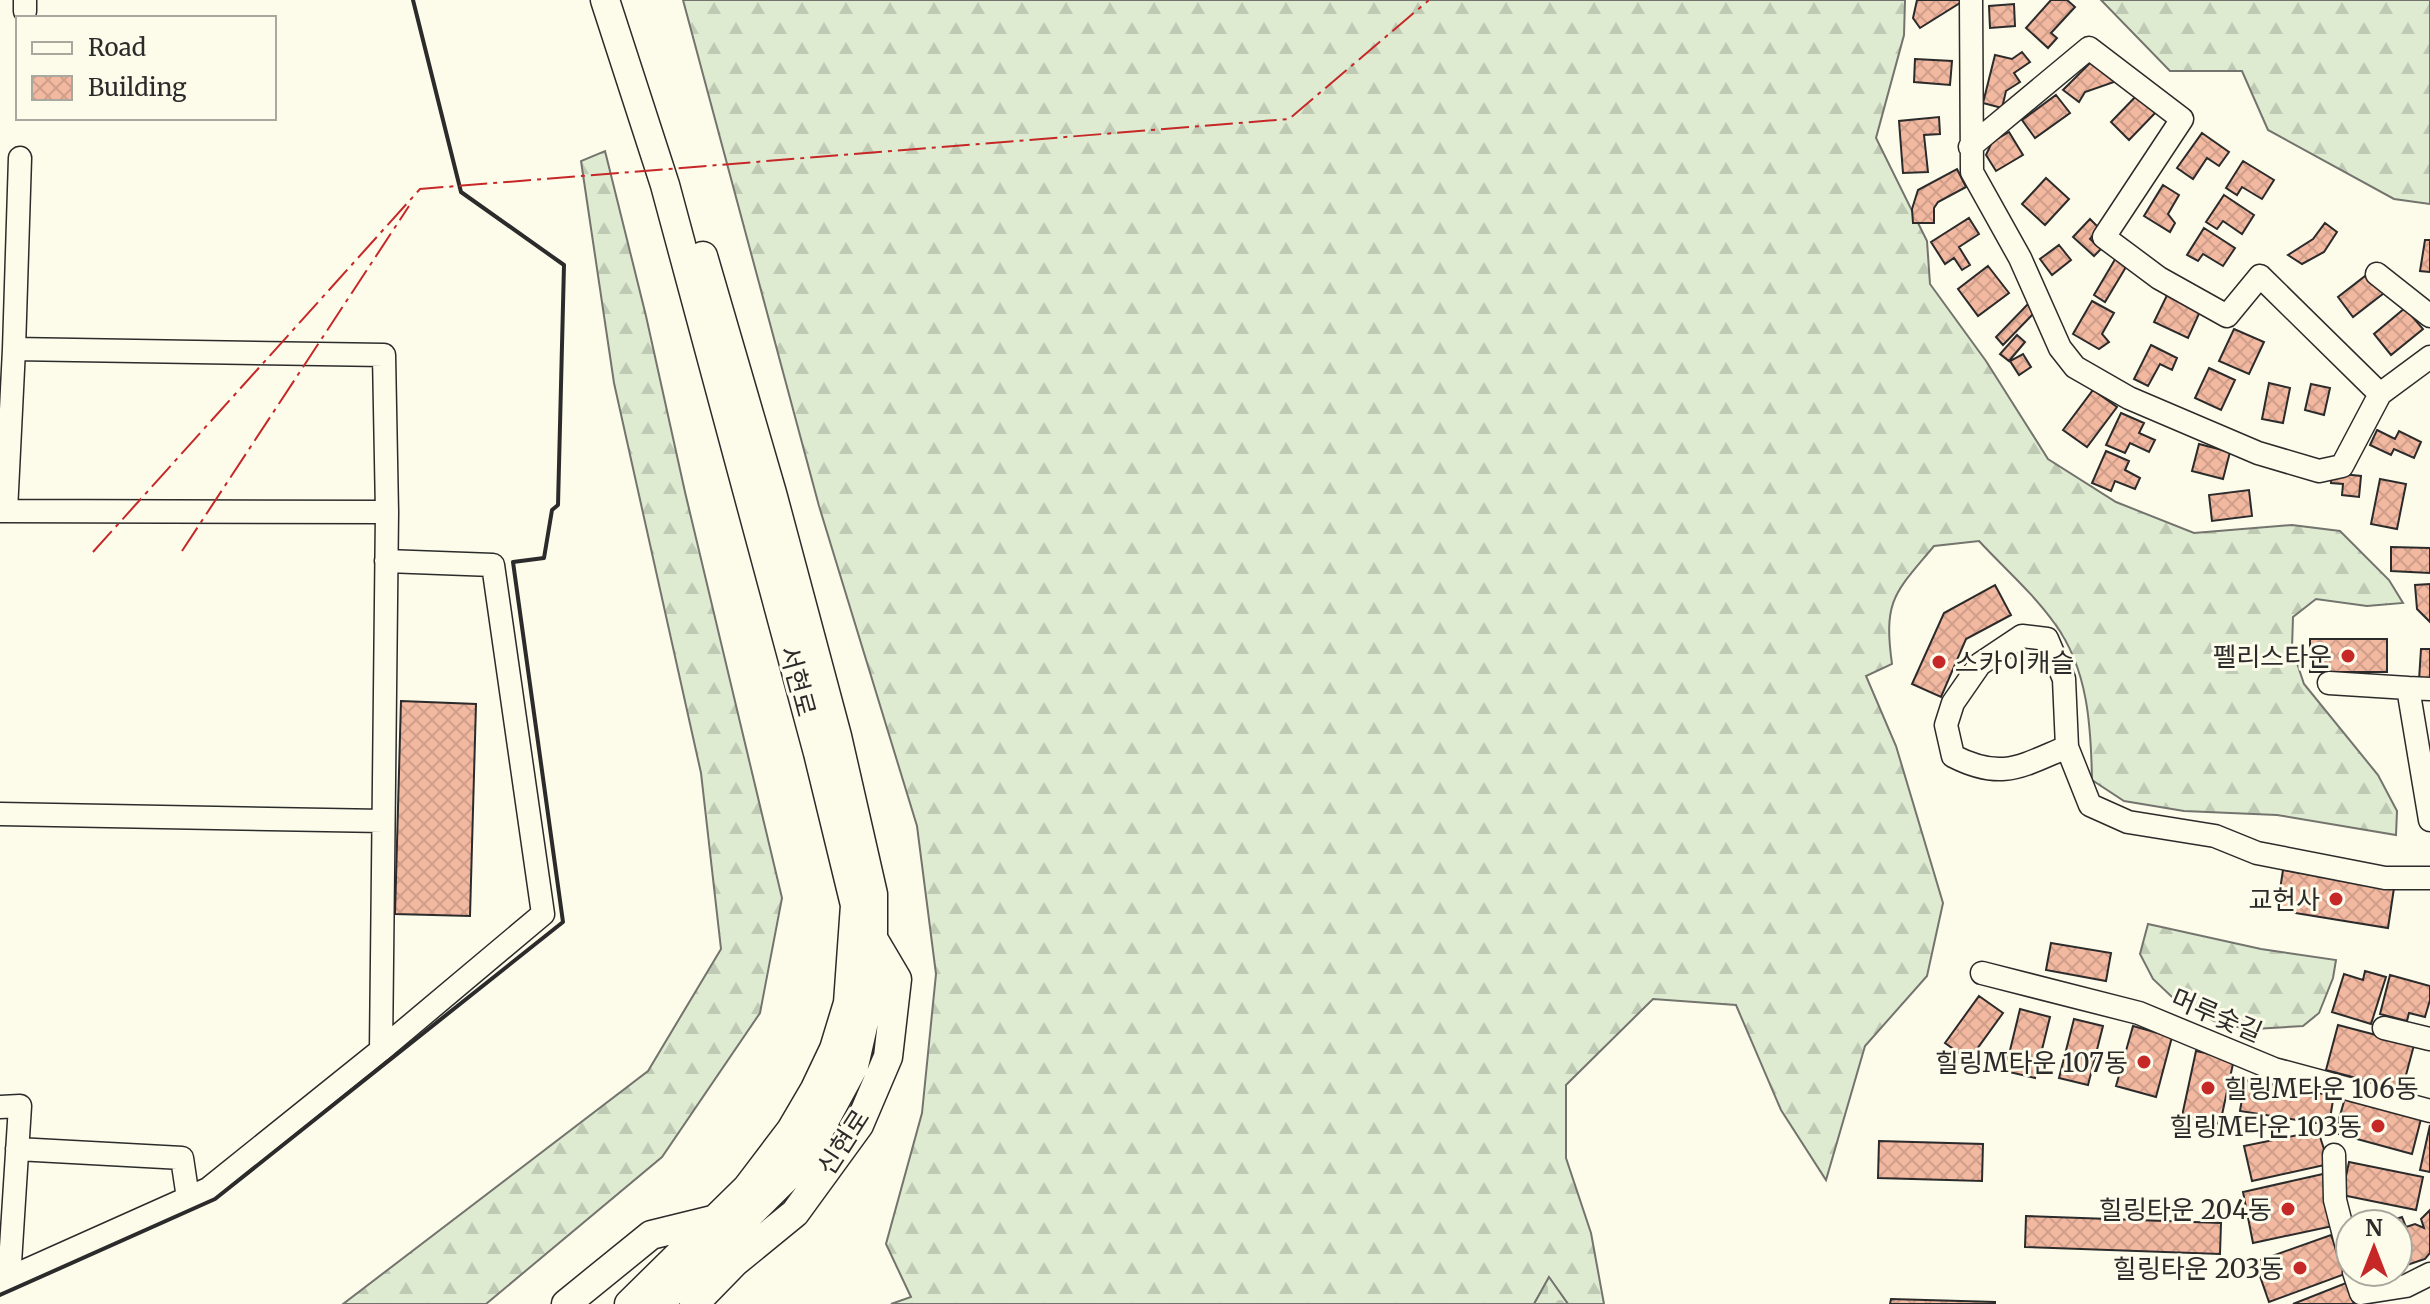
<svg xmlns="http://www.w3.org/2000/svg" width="2430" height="1304" viewBox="0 0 2430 1304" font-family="Merriweather,'Noto Sans KR',serif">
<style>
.forest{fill:url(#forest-firs);stroke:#74746e;stroke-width:2}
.cemetery{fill:url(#cemetery-stones);stroke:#74746e;stroke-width:2}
.building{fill:url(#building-cross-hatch);stroke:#2b2b2b;stroke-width:2}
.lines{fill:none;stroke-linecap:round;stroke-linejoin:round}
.minor-casing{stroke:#2b2b2b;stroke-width:25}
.major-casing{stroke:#2b2b2b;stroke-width:31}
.minor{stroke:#fdfbea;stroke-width:22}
.major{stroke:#fdfbea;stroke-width:28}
.wall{stroke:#2b2b2b;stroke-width:4}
.power{stroke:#c62828;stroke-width:2;stroke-dasharray:28 6 4 6;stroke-linecap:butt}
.poi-dot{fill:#c62828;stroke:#fdfbea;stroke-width:3}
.labels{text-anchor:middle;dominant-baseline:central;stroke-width:6;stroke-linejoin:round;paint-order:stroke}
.poi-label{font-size:26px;fill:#2b2b2b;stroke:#fdfbea;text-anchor:end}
.street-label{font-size:26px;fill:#2b2b2b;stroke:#fdfbea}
</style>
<defs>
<pattern id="forest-firs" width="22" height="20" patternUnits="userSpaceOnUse" patternTransform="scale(2)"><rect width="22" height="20" fill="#deebd1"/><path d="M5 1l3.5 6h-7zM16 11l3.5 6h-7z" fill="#bfcab4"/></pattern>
<pattern id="cemetery-stones" width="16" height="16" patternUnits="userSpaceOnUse" patternTransform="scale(2)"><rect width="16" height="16" fill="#deebd1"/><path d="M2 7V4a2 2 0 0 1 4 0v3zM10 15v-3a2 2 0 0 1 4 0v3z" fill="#bfcab4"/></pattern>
<pattern id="building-cross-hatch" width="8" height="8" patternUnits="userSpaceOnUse" patternTransform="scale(2)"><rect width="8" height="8" fill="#f2b8a0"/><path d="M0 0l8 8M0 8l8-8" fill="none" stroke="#d09e8a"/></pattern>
</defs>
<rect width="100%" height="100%" fill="#fdfbea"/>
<path class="forest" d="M683,0H1905L1904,35L1876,138L1927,241L1930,284L1986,361L2048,459L2116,502L2194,533L2292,525L2340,531L2389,580L2403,603L2367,606L2316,599L2293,617L2292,648L2304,684L2378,775L2397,811L2396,835L2277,815L2184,811L2124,801L2092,780C2091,726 2088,669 2055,624C2034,594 2004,568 1979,541L1934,546C1895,593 1883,599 1892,664L1866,676L1896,746L1943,903L1927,976L1865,1046L1826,1180L1781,1110L1736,1005L1653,999L1566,1085V1158L1591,1233L1604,1304H1568L1549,1278L1534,1304H891L911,1297L886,1244L922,1113L936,974L917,826L819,506Z
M2101,0H2430V204L2394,199L2268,130L2242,71H2170Z
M605,151L646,316L685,492L782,898L760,1013L662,1157L486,1304H343L648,1071L721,949L701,773L614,383L581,161Z
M2148,924L2261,949L2336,960L2333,978L2319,1013L2303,1026L2254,1029L2221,1025L2172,997L2153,979L2140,954Z"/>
<path class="cemetery" d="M1549,1277L1568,1304H1534Z"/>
<path class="building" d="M1917,0H1962L1963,1L1920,28L1913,18Z
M2051,0H2067L2075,7L2051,33L2057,38L2048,48L2026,28Z
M2014,4L2015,26L1990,28L1989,6Z
M2022,52L2030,62L2014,73L2020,82L2006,91L2002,108L1983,103L1995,55L2012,59Z
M1915,59L1952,61L1950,85L1914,82Z
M2092,61L2117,81L2085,92L2079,102L2063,90Z
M2140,92L2158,110L2129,140L2111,122Z
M2056,95L2070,113L2035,138L2022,120Z
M1939,117L1940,134L1924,135L1928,172L1903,173L1899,121Z
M2009,132L2023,155L1996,171L1986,155L1992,142Z
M2202,133L2229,152L2219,166L2207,158L2193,179L2177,168Z
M2243,161L2274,180L2262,199L2242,187L2237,195L2226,188Z
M1957,169L1966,187L1938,202L1934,208V223H1913L1912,209L1918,190Z
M2046,178L2069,199L2045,225L2022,204Z
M2163,185L2179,195L2168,214L2175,223L2170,232L2144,216Z
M2224,195L2254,215L2242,234L2223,221L2217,229L2206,222Z
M1969,218L1979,234L1959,247L1970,265L1962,270L1954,258L1945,264L1931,242Z
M2090,219L2099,228L2090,239L2101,249L2094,256L2073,237Z
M2325,223L2337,232L2324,252L2302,264L2288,255L2313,239Z
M2204,228L2235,248L2223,266L2203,254L2198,261L2187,255Z
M2425,240H2430V272L2420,271Z
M2059,245L2071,260L2052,275L2040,259Z
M2117,256L2129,262L2105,302L2094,295Z
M1988,266L2009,293L1978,316L1958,289Z
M2369,273L2384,293L2353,317L2338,297Z
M2170,289L2203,305L2188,338L2154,322Z
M2092,301L2114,313L2102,334L2109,342L2099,349L2073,334Z
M2028,304L2035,312L2003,345L1996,337Z
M2405,308L2423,329L2391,355L2374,334Z
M2234,329L2264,342L2249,374L2219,361Z
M2017,335L2025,342L2009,361L2000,354Z
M2151,345L2177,358L2172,370L2160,364L2148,386L2134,379Z
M2023,354L2031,367L2019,375L2010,361Z
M2209,368L2235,380L2221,410L2195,398Z
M2269,383L2290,388L2283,423L2262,419Z
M2311,384L2330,388L2324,415L2305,410Z
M2093,390L2117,407L2087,447L2063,430Z
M2121,413L2144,423L2139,433L2155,440L2149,452L2130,443L2125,453L2106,445Z
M2377,430L2395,439L2399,431L2421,442L2414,458L2394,449L2391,455L2370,445Z
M2199,444L2230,452L2223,479L2192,471Z
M2106,451L2129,461L2125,470L2140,478L2135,489L2115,481L2111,491L2092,483Z
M2332,473L2361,476L2359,497L2342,495L2343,484L2331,483Z
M2380,479L2406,484L2397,529L2371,524Z
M2249,490L2252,516L2212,521L2209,495Z
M2391,547L2430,548V573L2391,571Z
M2430,584V622L2417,609L2415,585Z
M1995,585L2011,615L1966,639L1941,697L1912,684L1944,613Z
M2310,639H2387V672H2310Z
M2421,649H2430V680H2419Z
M401,701L476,704L470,916L395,914Z
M2283,870L2394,888L2388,928L2277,910Z
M2051,943L2111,953L2106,981L2046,970Z
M2365,971L2386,977L2371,1024L2332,1012L2344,974L2363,980Z
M2390,975L2430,986V1000L2425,1017L2409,1013L2407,1021L2380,1014Z
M1979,996L2003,1013L1969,1060L1945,1043Z
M2020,1009L2050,1017L2035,1078L2005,1071Z
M2074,1019L2103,1026L2088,1085L2059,1078Z
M2338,1025L2414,1045L2402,1090L2326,1070Z
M2133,1026L2172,1037L2156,1097L2116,1086Z
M2196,1051L2234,1059L2220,1124L2182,1116Z
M2245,1080L2334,1094L2329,1125L2240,1111Z
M2345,1098L2421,1119L2412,1154L2335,1133Z
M2430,1125V1172L2420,1170Z
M2318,1131L2329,1164L2252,1181L2244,1146Z
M1879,1141L1983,1144L1982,1181L1878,1178Z
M2349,1162L2423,1177L2416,1210L2342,1195Z
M2323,1174L2333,1226L2253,1243L2243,1192Z
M2430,1210V1253L2425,1259L2398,1268V1224H2380L2402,1217L2406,1227L2415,1224L2424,1228L2421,1219Z
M2026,1216L2221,1223L2220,1254L2025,1247Z
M2331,1235L2345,1274L2269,1302L2255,1262Z
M2346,1283L2354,1304H2293Z
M1891,1299L1995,1302V1304H1890Z"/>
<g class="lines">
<g class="minor-casing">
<path id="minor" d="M1971,0L1972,172L2020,258L2060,348L2075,367L2129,398L2258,453L2319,471L2342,466L2380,394L2430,357
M25,11V0
M1970,147L2089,48L2182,119L2104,237L2159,278L2227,316L2260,276L2380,394
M2377,274L2430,316
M14,349L384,355L387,512
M0,511L387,512L381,1050L208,1189L0,1282
M6,511L14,349L20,158
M2329,683L2408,688L2430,820
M2408,688L2430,689
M2067,747C2021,766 2002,781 1953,756L1946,725L1953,703L1980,664L2022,636L2047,639L2064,679L2067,747L2090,805L2128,822L2215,836L2257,853L2385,878H2430
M0,814L383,821
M1982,973L2139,1013L2274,1069L2430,1111
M2384,1028L2430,1039
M381,1050L543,914L493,565L386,561
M0,1107L20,1106L9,1279
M17,1149L182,1158L188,1198
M2334,1155L2335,1200L2350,1259
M2354,1272L2361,1293L2406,1286L2430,1274"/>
</g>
<g class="major-casing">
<path id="major" d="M605,0L665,185L818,753L855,905L848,1003L834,1049L815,1089L791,1130L747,1188L629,1304
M566,1304L651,1235L712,1220
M659,1304L802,1162L854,1066L873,982V894L837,736L772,493L703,256
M694,1304L735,1262L795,1213L859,1125L888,1057L897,979L874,940"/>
</g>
<use href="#minor" class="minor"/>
<use href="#major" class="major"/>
<path class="wall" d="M0,1295L215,1199L563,922L513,562L544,558L552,510L558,505L564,265L461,192L413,0"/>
<path class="power" d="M182,551L409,206
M93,552L420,189L1289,119L1429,0"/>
</g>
<g class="poi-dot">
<circle cx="2348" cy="656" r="8"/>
<circle cx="1939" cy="662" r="8"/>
<circle cx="2336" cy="899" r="8"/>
<circle cx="2144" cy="1062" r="8"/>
<circle cx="2208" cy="1088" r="8"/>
<circle cx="2378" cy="1126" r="8"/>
<circle cx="2288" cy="1209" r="8"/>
<circle cx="2300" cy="1268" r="8"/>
</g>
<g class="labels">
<g class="poi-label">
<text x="2332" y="656">펠리스타운</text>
<text x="1955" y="662" text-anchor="start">스카이캐슬</text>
<text x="2320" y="899">교헌사</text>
<text x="2128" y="1062">힐링M타운 107동</text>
<text x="2224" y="1088" text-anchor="start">힐링M타운 106동</text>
<text x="2362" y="1126">힐링M타운 103동</text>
<text x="2272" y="1209">힐링타운 204동</text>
<text x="2284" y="1268">힐링타운 203동</text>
</g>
<g class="street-label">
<text transform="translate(798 681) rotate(75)">서현로</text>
<text transform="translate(2217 1015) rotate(23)">머루숯길</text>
<text transform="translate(843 1142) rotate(-57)">신현로</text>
</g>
</g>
<rect x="16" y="16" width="260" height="104" fill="#fdfbea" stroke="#a9a89e" stroke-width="2"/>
<rect x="32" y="42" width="40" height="12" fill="#fdfbea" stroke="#a9a89e" stroke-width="2"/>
<text x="88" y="56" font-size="24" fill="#2b2b2b">Road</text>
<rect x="32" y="76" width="40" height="24" fill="url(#building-cross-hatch)" stroke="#a9a89e" stroke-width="2"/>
<text x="88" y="96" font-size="24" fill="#2b2b2b">Building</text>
<g transform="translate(2374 1248)"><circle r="38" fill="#fdfbea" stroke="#a9a89e" stroke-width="2"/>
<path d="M0-6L14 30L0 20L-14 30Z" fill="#c62828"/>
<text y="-12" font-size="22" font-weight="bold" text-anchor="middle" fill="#2b2b2b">N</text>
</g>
</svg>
